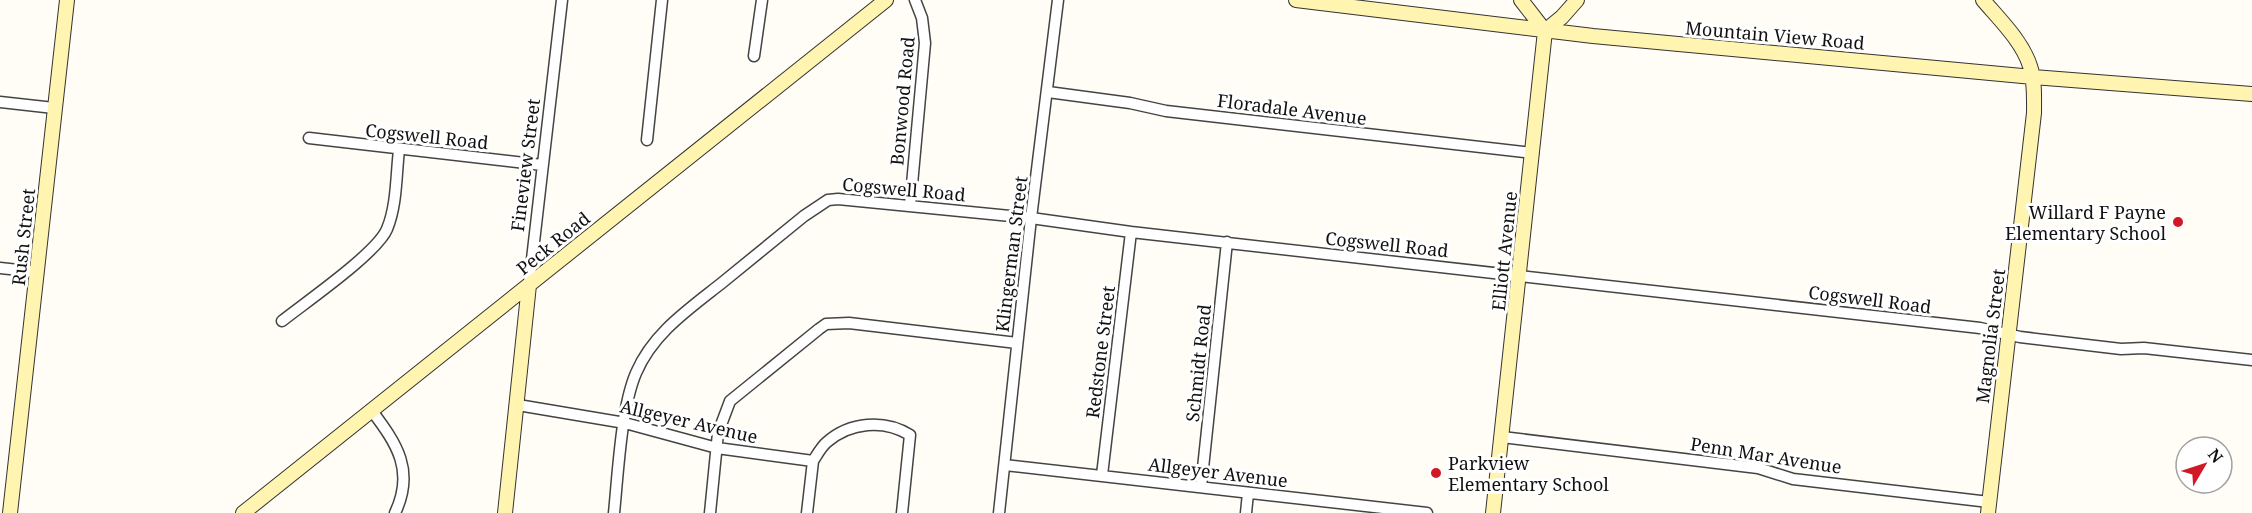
<svg xmlns="http://www.w3.org/2000/svg" width="2252" height="513" viewBox="0 0 2252 513" font-family="'Noto Serif',serif">
<style>
.lines{fill:none;stroke-linecap:round;stroke-linejoin:round}
.street-casing{stroke:#444;stroke-width:13}
.secondary-casing{stroke:#333;stroke-width:16}
.street{stroke:#fff;stroke-width:10}
.secondary{stroke:#fff4b0;stroke-width:14}
.poi-dot{fill:#d21826;stroke:#fff;stroke-width:2}
.labels{text-anchor:middle;dominant-baseline:central;stroke-width:6;stroke-linejoin:round;paint-order:stroke}
.street-label{font-size:18px;fill:#111;stroke:#fff}
.poi-label{font-size:18px;fill:#111;stroke:#fff;text-anchor:end}
</style>
<rect width="100%" height="100%" fill="#fffdf5"/>
<g class="lines">
<g class="street-casing">
<path id="street" d="M754,56L762,0
M1048,92L1130,103L1166,111L1533,153
M0,102L54,108
M309,138L542,165
M647,140L662,0
M910,206L925,43L922,18L915,0
M0,268L37,272
M529,285L562,0
M282,321C306,302 377,253 387,229C397,205 396,175 399,150
M518,405L625,423L717,448L813,461C817,455 821,447 827,442C850,422 884,419 910,435L902,513
M372,411C397,444 415,471 395,513
M1502,437L1758,468L1793,479L1989,502
M1005,465L1427,513
M1102,475L1131,232
M1201,487L1227,242
M614,513C618,474 621,408 636,373C653,333 689,309 723,282C750,260 777,238 804,216L828,200L838,199L1031,218L1131,232L1980,328L2020,337L2121,349L2144,348L2252,360
M710,513L718,433L730,401L819,329L826,324L849,323L1017,343
M807,513L813,461
M999,513L1031,218L1058,0
M1246,513L1248,493"/>
</g>
<g class="secondary-casing">
<path id="secondary" d="M1296,0L1593,36L2033,77L2252,94
M1983,0C2000,20 2022,41 2030,66C2035,81 2034,98 2034,113L1988,513
M1545,31L1562,17L1577,0
M10,513L67,0
M243,513L886,0
M505,513L529,285
M1493,513L1545,31L1521,0"/>
</g>
<use href="#street" class="street"/>
<use href="#secondary" class="secondary"/>
</g>
<g class="poi-dot">
<circle cx="2178" cy="222" r="6"/>
<circle cx="1436" cy="473" r="6"/>
</g>
<g class="labels">
<g class="street-label">
<text transform="translate(1775 35) rotate(5)">Mountain View Road</text>
<text transform="translate(902 101) rotate(-85)">Bonwood Road</text>
<text transform="translate(1292 109) rotate(7)">Floradale Avenue</text>
<text transform="translate(427 136) rotate(6)">Cogswell Road</text>
<text transform="translate(525 165) rotate(-83)">Fineview Street</text>
<text transform="translate(904 189) rotate(5)">Cogswell Road</text>
<text transform="translate(23 237) rotate(-84)">Rush Street</text>
<text transform="translate(553 243) rotate(-39)">Peck Road</text>
<text transform="translate(1387 244) rotate(6)">Cogswell Road</text>
<text transform="translate(1504 251) rotate(-84)">Elliott Avenue</text>
<text transform="translate(1011 254) rotate(-83)">Klingerman Street</text>
<text transform="translate(1870 299) rotate(7)">Cogswell Road</text>
<text transform="translate(1990 336) rotate(-83)">Magnolia Street</text>
<text transform="translate(1100 352) rotate(-83)">Redstone Street</text>
<text transform="translate(1198 363) rotate(-84)">Schmidt Road</text>
<text transform="translate(689 421) rotate(13)">Allgeyer Avenue</text>
<text transform="translate(1766 455) rotate(9)">Penn Mar Avenue</text>
<text transform="translate(1218 472) rotate(7)">Allgeyer Avenue</text>
</g>
<g class="poi-label">
<text x="2166" y="212">Willard F Payne<tspan x="2166" dy="21">Elementary School</tspan></text>
<text x="1448" y="463" text-anchor="start">Parkview<tspan x="1448" dy="21">Elementary School</tspan></text>
</g>
</g>
<g transform="translate(2204 465) rotate(51)"><circle r="28" fill="#ffffff" stroke="#a0a0a0" stroke-width="1.5"/>
<path d="M0-4.5L10 22L0 15L-10 22Z" fill="#d21826"/>
<text y="-9" font-size="16" font-weight="bold" text-anchor="middle" fill="#111111">N</text>
</g>
</svg>
